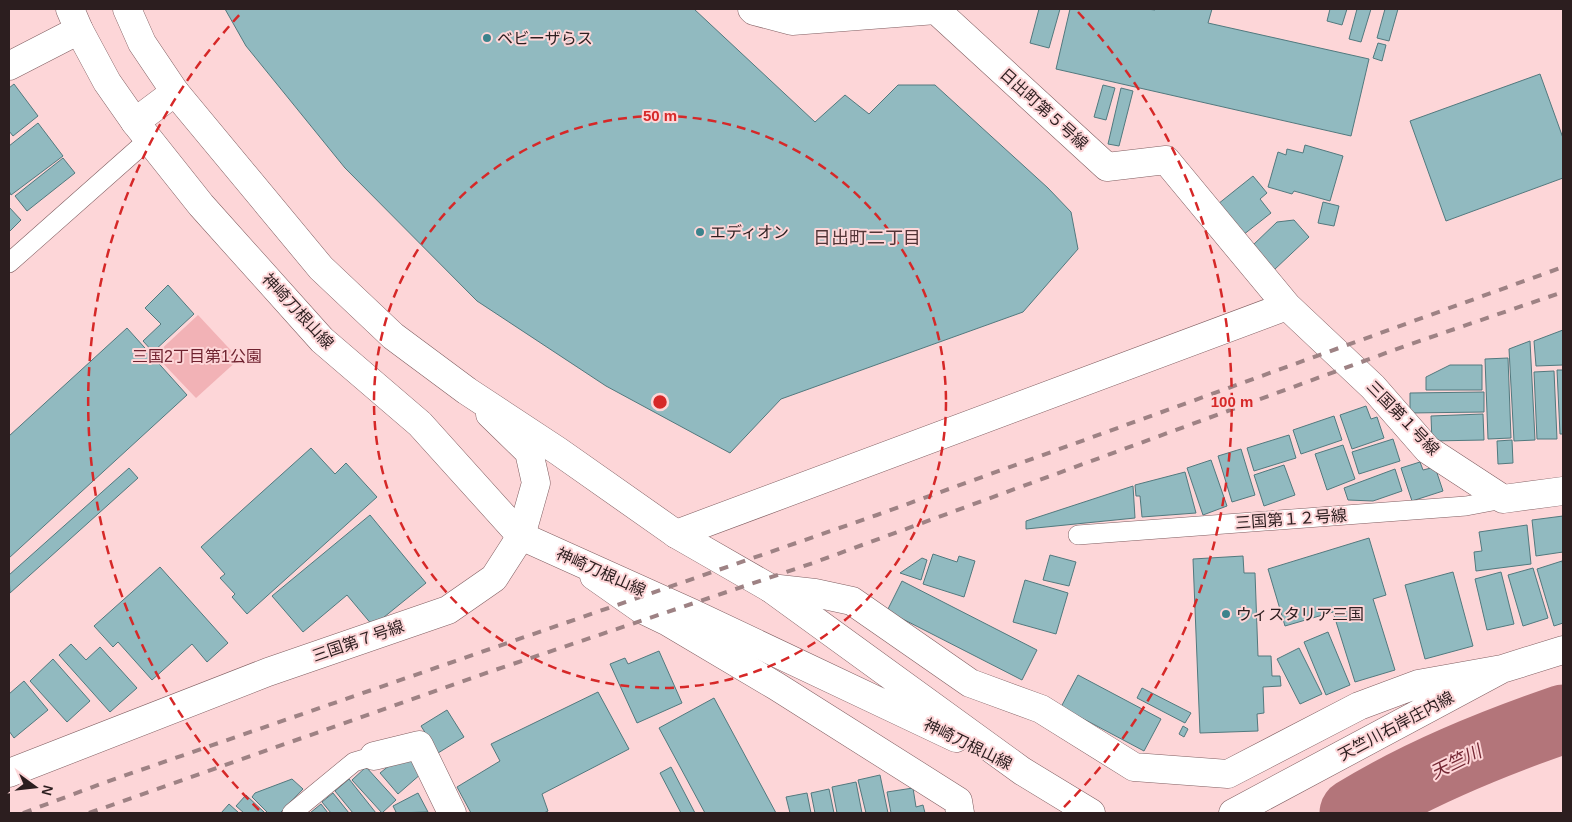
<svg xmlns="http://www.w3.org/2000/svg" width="1572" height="822" viewBox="0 0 1572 822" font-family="Arial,'Noto Sans JP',sans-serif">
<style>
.green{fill:#f2b2b6}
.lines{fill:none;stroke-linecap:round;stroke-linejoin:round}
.river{stroke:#b3757a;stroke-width:69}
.building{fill:#91bac0;stroke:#52797e}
.service-casing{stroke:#805e61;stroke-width:20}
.minor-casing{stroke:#805e61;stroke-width:29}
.tertiary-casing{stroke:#805e61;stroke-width:29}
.service{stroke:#fff;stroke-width:19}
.minor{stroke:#fff;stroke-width:28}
.tertiary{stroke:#fff;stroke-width:28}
.rail{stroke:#9e8284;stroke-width:4;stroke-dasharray:9 9;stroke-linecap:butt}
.ring{fill:none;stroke:#d62828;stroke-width:2.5;stroke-dasharray:9 6}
.poi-dot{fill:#3c838c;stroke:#fdd6d8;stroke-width:2}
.labels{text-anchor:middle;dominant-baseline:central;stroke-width:4;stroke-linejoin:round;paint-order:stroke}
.poi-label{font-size:16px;fill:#2c1e1f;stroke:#fdd6d8;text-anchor:start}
.street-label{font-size:16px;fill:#2c1e1f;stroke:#fdd6d8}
.park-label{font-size:16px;fill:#6f222f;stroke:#fdd6d8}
.neighbourhood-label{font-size:18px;fill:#523436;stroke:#fdd6d8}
.water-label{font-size:18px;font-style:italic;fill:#752834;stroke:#fdd6d8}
.centre{fill:#d62828;stroke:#fdd6d8;stroke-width:2.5}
.ring-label{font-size:15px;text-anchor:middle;font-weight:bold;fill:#d62828;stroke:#fdd6d8;stroke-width:4;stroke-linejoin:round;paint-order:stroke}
</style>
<rect width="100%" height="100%" fill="#fdd6d8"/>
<path class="green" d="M198,315L239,359L196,398L155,355Z"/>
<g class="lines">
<path class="river" d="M1354,813C1419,773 1491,744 1563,719"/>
</g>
<path class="building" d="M225,9H694L815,122L845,95L869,114L898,85H935L1048,188L1071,212L1078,249L1023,312L781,399L730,453L606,386L477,301L345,168L246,46Z
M1039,9H1060L1049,48L1030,43Z
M1070,9H1147L1155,10V9H1212L1208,23L1369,59L1351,136L1056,69Z
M1330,9H1347L1342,25L1327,21Z
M1357,9H1371L1361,42L1349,39Z
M1385,9H1398L1389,41L1377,38Z
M1378,43L1386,45L1382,61L1373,58Z
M1540,74L1563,138V178L1446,221L1410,121Z
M14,84L38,116L13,136L9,131V88Z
M1103,85L1115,88L1106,120L1094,117Z
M1121,88L1133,91L1119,146L1108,144Z
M38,123L63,156L11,195L9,191V146Z
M1305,145L1343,156L1330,201L1294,191L1292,194L1268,187L1278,152L1286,155L1287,149L1303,153Z
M63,158L75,173L27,211L15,196Z
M1253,176L1267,193L1260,199L1271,213L1243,235L1218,204Z
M1323,202L1339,206L1334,226L1318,223Z
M9,207L21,220L9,232Z
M1294,220L1309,237L1274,270L1252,246L1277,222Z
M168,285L194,314L153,352L143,341L161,324L145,308Z
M127,328L187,395L9,558V436Z
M1563,330V365L1536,366L1534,341Z
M1530,341L1535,440L1514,441L1509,349Z
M1508,358L1511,438L1488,439L1485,359Z
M1450,365H1482V390H1426V377Z
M1557,370H1563V434H1560Z
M1554,371L1557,439H1537L1534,372Z
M1484,392V412L1410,413V393Z
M1366,406L1371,419L1377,417L1384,438L1352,449L1340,415Z
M1483,414L1484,440L1432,441L1431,416Z
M1334,416L1342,440L1301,454L1293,430Z
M1289,435L1296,458L1254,471L1247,448Z
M1393,439L1400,461L1359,474L1352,452Z
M1512,440L1513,463L1498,464L1497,441Z
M1343,445L1355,479L1327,490L1315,454Z
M311,448L335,474L346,463L377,497L247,614L232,597L235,594L220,578L225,574L201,547Z
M1241,449L1255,495L1232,502L1218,456Z
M1211,460L1227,506L1203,515L1187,468Z
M1420,462L1423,470L1435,467L1443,491L1412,501L1401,468Z
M1284,465L1295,495L1264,506L1254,475Z
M129,468L138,478L10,593L9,575Z
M1395,469L1402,491L1373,501L1348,500L1344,488Z
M1185,472L1196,513L1142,517L1140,496H1136L1135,485Z
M1133,486L1135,518L1026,529V521Z
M370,515L426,583L373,626L347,595L303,632L272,596Z
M1563,516V552L1536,556L1532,520Z
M1527,525L1531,564L1476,571L1474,552L1482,551L1479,532Z
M1369,538L1386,595L1373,599L1395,670L1355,682L1333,612L1285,626L1268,569Z
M933,554L957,562L959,556L975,561L964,597L923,584Z
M1050,555L1076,562L1069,586L1043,580Z
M1243,556L1244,573H1255L1258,656H1271L1272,676H1280L1281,686L1263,687L1264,713L1257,714L1258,731L1200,733L1193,559Z
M922,558L927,560L921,580L900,573Z
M1562,561L1563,566V623L1554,626L1537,569Z
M160,567L228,643L207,662L192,644L152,680L118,642L113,647L94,626Z
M1533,568L1548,618L1523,626L1508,575Z
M1453,572L1473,646L1425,659L1405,585Z
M1501,572L1514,624L1487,630L1475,579Z
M1025,580L1068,593L1056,634L1013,622Z
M902,581L1037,650L1022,680L887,611Z
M1328,632L1350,685L1326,695L1304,642Z
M71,644L86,660L100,647L137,688L110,712L59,655Z
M1299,648L1322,694L1300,704L1277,659Z
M659,651L682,703L637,723L610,664L625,658L628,664Z
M53,659L90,701L67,722L30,681Z
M1078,675L1161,719L1144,751L1061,707Z
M24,681L48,710L14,738L9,731V694Z
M1142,688L1191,713L1185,723L1137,698Z
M598,692L629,749L542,794L548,811L544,813H471L457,787L500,761L491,744Z
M714,698L776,813H705L659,728Z
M447,710L464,737L438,753L421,726Z
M1183,726L1188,729L1184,737L1179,734Z
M405,753L422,773L398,794L380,773Z
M366,767L396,800L382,813L352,780Z
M671,767L695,813H681L660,773Z
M880,775L888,813H866L858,780Z
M292,779L303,789L280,813H268L252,797L255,793Z
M349,779L376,813H353L335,791Z
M856,782L862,813H837L832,787Z
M913,788L916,807L923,805L925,813H891L887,792Z
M829,789L834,813H815L811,793Z
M333,793L349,813H331L322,802Z
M418,793L428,812L394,813L396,812L393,806Z
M807,793L811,813H790L786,797Z
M246,795L265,813H244L236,806Z
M229,804L239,813H221Z
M321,804L328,813H310Z"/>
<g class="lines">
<g class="service-casing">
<path id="service" d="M9,263L149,139
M1078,535L1466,506L1503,499
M292,813L354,762L374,756"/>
</g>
<g class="minor-casing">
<path id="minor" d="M752,9L754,11L792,21L936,10L1107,167L1166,160L1287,306L1373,387L1428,450L1503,499L1563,491
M9,66L79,30
M135,122L175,92
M676,534L1287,306
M594,576L641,609L668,622L776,686L958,801L960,813
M770,588L815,593L852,601L970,683L1041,709L1134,767L1228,774L1359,706L1418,684L1502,669
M374,756L419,745L452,813
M9,773L268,672L448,610L494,578L521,536L536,483L529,452L490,414
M1233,813L1502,669L1563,650"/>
</g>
<g class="tertiary-casing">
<path id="tertiary" d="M70,9L79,30L107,82L135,122L201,205L322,340L420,424L521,536L692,613L956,738
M127,9L142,43L175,92L321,268L393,336L467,391L558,451L676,534L770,588L1022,771L1091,813"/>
</g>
<use href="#service" class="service"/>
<use href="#minor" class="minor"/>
<use href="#tertiary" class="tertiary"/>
<path class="rail" d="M23,813L106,782L877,515L1563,267
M89,813L495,670L813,563L1405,346L1563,292"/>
</g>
<g class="ring">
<circle cx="660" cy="402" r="286"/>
<path d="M259 810A572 572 0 0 1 242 12M1078 12A572 572 0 0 1 1061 810"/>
</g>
<g class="poi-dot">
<circle cx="487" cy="38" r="5"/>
<circle cx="700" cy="232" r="5"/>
<circle cx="1226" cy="614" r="5"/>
</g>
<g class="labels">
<g class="poi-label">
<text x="497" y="38">ベビーザらス</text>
<text x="710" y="232">エディオン</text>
<text x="1236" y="614">ウィスタリア三国</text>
</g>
<g class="street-label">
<text transform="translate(1044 109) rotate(42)">日出町第５号線</text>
<text transform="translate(298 311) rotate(47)">神崎刀根山線</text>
<text transform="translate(1403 418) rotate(46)">三国第１号線</text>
<text transform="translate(1291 519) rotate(-4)">三国第１２号線</text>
<text transform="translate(601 572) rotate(24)">神崎刀根山線</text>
<text transform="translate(358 641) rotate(-19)">三国第７号線</text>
<text transform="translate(1396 726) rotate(-28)">天竺川右岸庄内線</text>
<text transform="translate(968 744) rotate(26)">神崎刀根山線</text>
</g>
<g class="park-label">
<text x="197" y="356">三国2丁目第1公園</text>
</g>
<g class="neighbourhood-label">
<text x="867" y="238">日出町二丁目</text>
</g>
<g class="water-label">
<text transform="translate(1456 762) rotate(-26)">天竺川</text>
</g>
</g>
<circle cx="660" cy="402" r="8" class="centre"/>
<g class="ring-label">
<text x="660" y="121">50 m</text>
<text x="1232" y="407">100 m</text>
</g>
<rect width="1572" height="822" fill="none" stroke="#2c1e1f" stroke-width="20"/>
<g transform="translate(35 787) rotate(105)" stroke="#fdd6d8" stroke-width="4" paint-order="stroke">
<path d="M0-4L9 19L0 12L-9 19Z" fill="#2c1e1f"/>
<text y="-8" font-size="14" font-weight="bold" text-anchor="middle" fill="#2c1e1f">N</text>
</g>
</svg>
